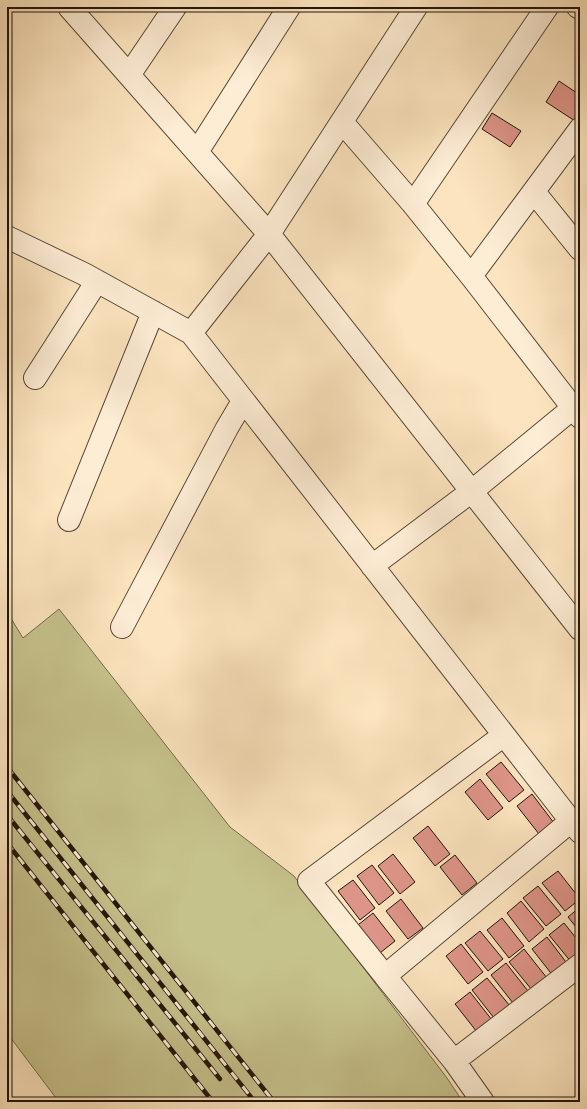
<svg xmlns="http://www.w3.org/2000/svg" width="587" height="1109" viewBox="0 0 587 1109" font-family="'IM FELL French Canon',serif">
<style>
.green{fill:#c6c28c;stroke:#746b4a}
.building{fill:#de9589;stroke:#211409}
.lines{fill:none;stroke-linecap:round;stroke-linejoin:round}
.minor-casing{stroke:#584836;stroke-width:24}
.minor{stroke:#fdedd5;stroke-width:22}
.rail-casing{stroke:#211409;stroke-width:4.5}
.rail{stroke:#fdedd5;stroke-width:3;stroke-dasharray:9;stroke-linecap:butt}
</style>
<rect width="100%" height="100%" fill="#fce4be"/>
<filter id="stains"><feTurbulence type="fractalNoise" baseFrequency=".005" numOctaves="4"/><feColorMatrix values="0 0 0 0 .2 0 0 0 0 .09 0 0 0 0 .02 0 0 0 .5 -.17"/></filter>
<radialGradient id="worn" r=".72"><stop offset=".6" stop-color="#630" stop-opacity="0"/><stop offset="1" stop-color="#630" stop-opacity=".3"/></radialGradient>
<path class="green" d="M59,609L230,827L294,876L447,1078L463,1102H59L7,1033V612L23,638Z"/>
<path class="building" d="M559,81L580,95V114L575,121L546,102Z
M492,113L521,131L510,147L482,129Z
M501,762L524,790L509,802L486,774Z
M480,779L503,808L488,820L465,792Z
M532,794L554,823L539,834L517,806Z
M428,826L450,854L435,866L413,838Z
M393,854L415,882L400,894L378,866Z
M455,855L477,883L462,895L440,867Z
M372,865L394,893L379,905L357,876Z
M558,871L580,899L565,911L542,883Z
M353,880L375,908L360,920L338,891Z
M538,886L561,914L546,926L523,898Z
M401,899L423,928L408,939L386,911Z
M521,901L544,929L529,942L507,913Z
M580,907V932L568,917Z
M373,913L395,941L380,953L358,925Z
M502,918L524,946L509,958L487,930Z
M564,923L580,943V956L572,963L549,935Z
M480,931L503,959L488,971L465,943Z
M547,937L569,966L554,977L532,949Z
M461,944L483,972L468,984L446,956Z
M524,949L547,978L532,990L509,962Z
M506,963L528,991L513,1003L491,975Z
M487,978L510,1006L494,1018L472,990Z
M470,992L492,1020L477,1032L455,1004Z"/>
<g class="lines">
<g class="minor-casing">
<path id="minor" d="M69,7L269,234L191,333L571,821
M416,7L269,234L580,629
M578,7L580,8
M129,75L175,7
M342,122L413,204L471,276L580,129
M197,152L289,7
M534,192L580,249
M413,204L547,7
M7,237L84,274L191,333
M471,276L580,417
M35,378L97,281
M69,520L153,312
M372,566L472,491L573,408
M122,627L227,428L243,401
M385,976L309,881L504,735
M454,1061L385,976L571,821L580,832
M483,1102L454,1061L580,965"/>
</g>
<use href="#minor" class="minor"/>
<g class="rail-casing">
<path id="rail" d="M7,767L274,1102
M7,791L255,1102
M7,815L220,1079
M7,843L213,1102"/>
</g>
<use href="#rail" class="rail"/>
</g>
<rect width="587" height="1109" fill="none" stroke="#fce4be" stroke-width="24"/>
<rect x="8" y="8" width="571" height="1093" fill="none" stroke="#211409" stroke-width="2"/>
<rect x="12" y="12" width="563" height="1085" fill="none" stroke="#211409"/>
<rect width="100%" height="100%" filter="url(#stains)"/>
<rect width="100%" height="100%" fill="url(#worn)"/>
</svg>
